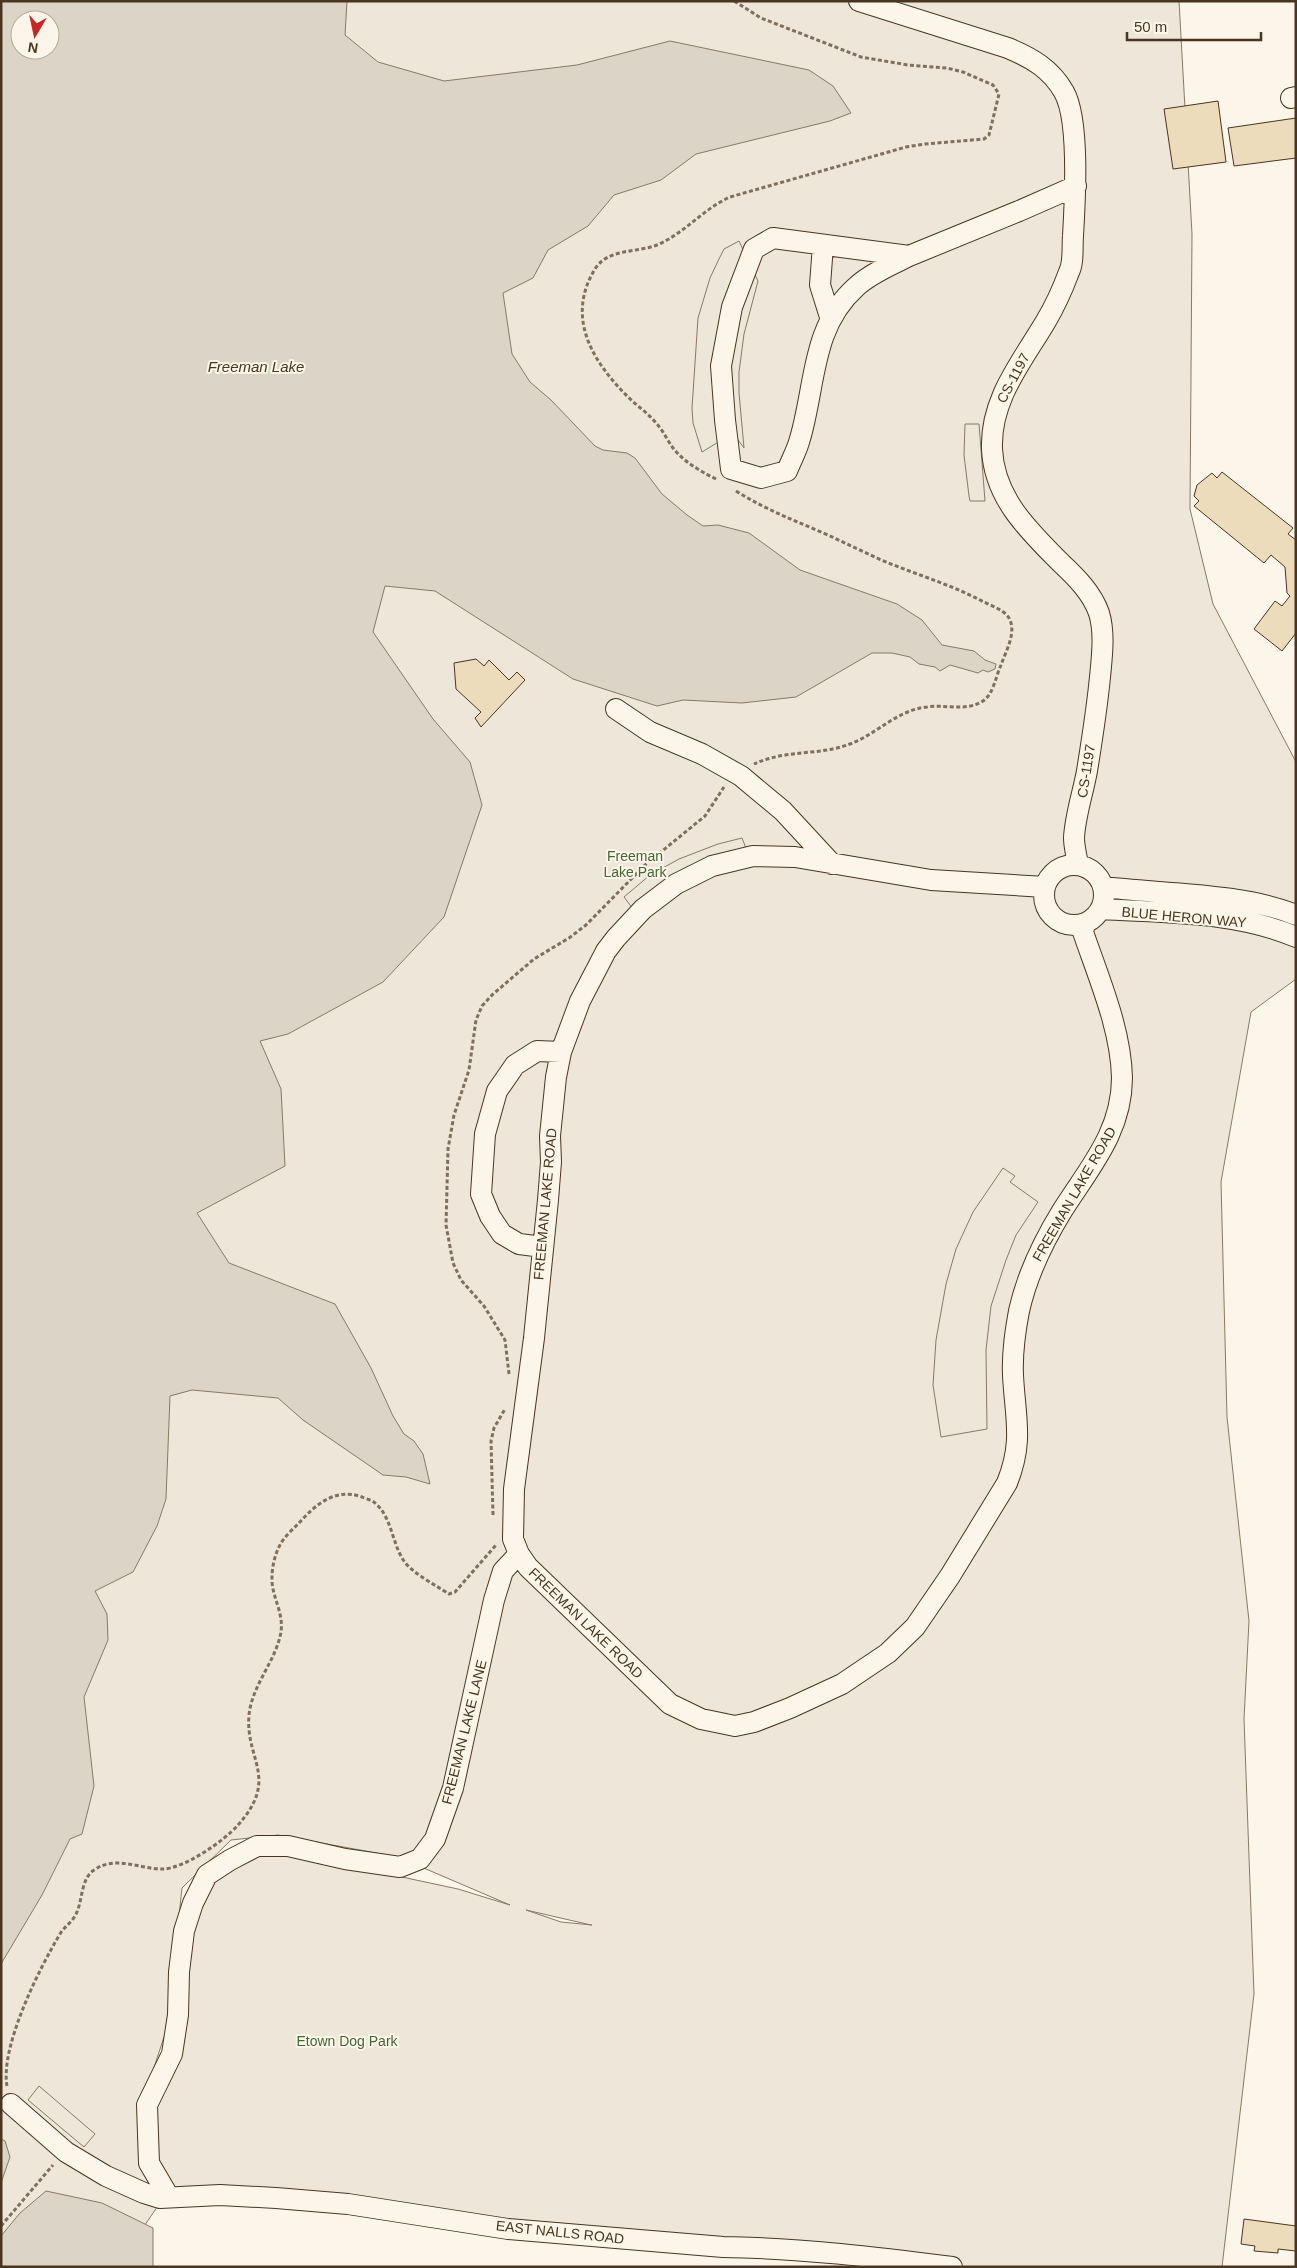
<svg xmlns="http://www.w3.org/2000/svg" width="1297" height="2268" viewBox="0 0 1297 2268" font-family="Helvetica,sans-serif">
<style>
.green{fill:#ede6d9;stroke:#887966;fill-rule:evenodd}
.parking{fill:#ede7d9;stroke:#887966}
.water{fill:#dcd4c6;stroke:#887966;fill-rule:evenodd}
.building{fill:#ecdcbc;stroke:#4a3520}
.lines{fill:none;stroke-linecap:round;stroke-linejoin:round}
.minor-casing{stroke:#4a3520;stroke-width:22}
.path{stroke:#7f6f5c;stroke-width:3;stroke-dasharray:4 2.5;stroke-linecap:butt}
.minor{stroke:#fbf6e9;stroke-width:20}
.labels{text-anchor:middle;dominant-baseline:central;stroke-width:4;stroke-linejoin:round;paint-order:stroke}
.street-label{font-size:14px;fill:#4a3520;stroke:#fbf6e9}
.park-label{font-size:14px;fill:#436837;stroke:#fbf6e9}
.water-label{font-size:15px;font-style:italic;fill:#4a3520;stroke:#fbf6e9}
</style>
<rect width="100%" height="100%" fill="#fbf6e9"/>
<path class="green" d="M1,1H1179L1192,234L1190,509L1213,604L1296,762V979L1251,1012L1221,1182L1227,1417L1249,1621L1244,1719L1254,1994L1222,2267H952L899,2260L508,2229L169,2197L149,2163L147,2105L163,2075L175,2030L184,1931L207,1875L257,1846L458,1889L510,1905L398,1857L278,1835L231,1840L182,1888L167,2028L142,2104L140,2159L162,2200L116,2267H1ZM20,20H50V50H20ZM526,1910L591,1925H592L561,1922Z"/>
<path class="parking" d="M739,241L758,281L744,334L739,372V393L744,448L733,433L702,452L693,423L692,408L698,318L710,278L718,261L724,249Z
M965,424H979L985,501H970L969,496L964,455Z
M742,838L747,851L633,909L624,897L650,875L679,859L718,844Z
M1003,1168L1015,1176L1010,1182L1038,1202L1016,1235L1006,1260L991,1306L986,1350L987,1429L941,1437L933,1385L936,1340L946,1284L956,1249L973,1212Z
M39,2086L95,2134L84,2147L28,2100Z"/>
<path class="water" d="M1,1H347L345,35L378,62L444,81L577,65L670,41L809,70L833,86L851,113L830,121L696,154L661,180L614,195L588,226L548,250L533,278L503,293L512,354L530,382L551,400L595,446L603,450L627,453L635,458L662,494L687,515L703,526L718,525L749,533L800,570L897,604L922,620L942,645L974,651L985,660L996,664L995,669L988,672L983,670L978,673L950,665L940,671L935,667L919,664L910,657L892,653H872L796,697L742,703L683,700L657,706L573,679L435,591L385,586L373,632L433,719L470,762L482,805L444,917L383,982L288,1034L260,1041L281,1089L285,1166L197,1213L229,1263L335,1304L371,1368L393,1416L404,1434L414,1441L423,1454L430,1484L406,1477L383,1475L303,1420L278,1398L192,1390L170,1396L166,1499L157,1526L133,1572L95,1591L107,1614L108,1640L84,1697L94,1786L82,1834L70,1839L42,1895L1,1964ZM20,20H50V50H20Z
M1,2139L5,2141L10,2157L1,2183Z
M46,2191L102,2203L153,2228V2267H1V2236L20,2213Z"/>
<path class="building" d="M1218,101L1226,162L1173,169L1164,109Z
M1296,118V158L1234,166L1228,128Z
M1222,472L1293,528L1288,534L1296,540V633L1282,651L1254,629L1275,601L1282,606L1290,596L1287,593L1285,567L1271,555L1264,563L1194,506L1199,501L1194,496L1197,485L1212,473L1217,478Z
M476,659L484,666L489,660L509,680L517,672L525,680L481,727L475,718L481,712L456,689L454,663Z
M1244,2219L1296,2226V2251L1278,2249V2253L1254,2251L1255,2246L1241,2244Z"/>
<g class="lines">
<g class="minor-casing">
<path id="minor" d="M859,1L1008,48C1032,58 1051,69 1064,92C1080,120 1075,202 1073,236C1072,247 1074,262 1069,272C1063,288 1055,306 1046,321C1022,362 990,399 992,449C994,498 1029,531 1061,563C1076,577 1092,593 1099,613C1105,633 1102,656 1100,677C1097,708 1092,740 1087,771C1083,793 1075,816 1074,838C1074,847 1077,857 1078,865
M1291,98L1296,97
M773,238L909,256C892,265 871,273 856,287C810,328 816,388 799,442C796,452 791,461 787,471L761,478L731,469L725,420L721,366L732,307L754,249Z
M823,245L820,285L830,317
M909,256L1019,211L1076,186
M616,709L650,732L702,754L741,776L783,811L832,864
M1044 895a30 30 0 1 1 60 0a30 30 0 1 1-60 0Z
M1045,887L931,880L795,857L753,856L712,866L676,884L643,909L616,938L606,951L580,1001L561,1052L556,1077L550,1136L551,1162L548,1200L534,1338L514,1489L513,1539L519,1554L528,1567L670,1704L701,1719L735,1726L754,1722L790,1708L842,1684L888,1653L915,1627L950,1576L1007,1483C1024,1441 1015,1417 1013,1375C1012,1354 1015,1332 1019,1311C1027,1275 1043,1242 1062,1211C1089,1168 1122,1132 1122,1078C1121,1029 1099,979 1083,932L1085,924
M1103,887C1161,894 1243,893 1296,915
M1101,909C1166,913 1235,911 1296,937
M543,1247L519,1244L502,1234L490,1216L481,1194L485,1134L497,1091L515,1065L537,1051L561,1052
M11,2104L66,2152L106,2176L144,2193L160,2198L220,2195L276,2198L348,2204L508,2229L723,2247C799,2248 876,2257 952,2267
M169,2197L149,2163L147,2105L172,2054L178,2015L179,1972L184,1931L193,1903L207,1875L230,1860L257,1846H288L345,1859L400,1867L420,1859L435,1839L453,1788L494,1600L503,1571L519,1554"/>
</g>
<path class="path" d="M716,479C700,471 684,462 673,448C667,440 663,430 656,423C648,413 637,406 628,397C593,362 565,318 595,269C608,248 637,253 657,245C685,233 703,209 730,197L906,147L925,144L984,139L989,135L999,94L993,85L963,72L947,68L908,65L861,57L761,18L734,1
M736,491C766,510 796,521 828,535C845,543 862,551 879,559C914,574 950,584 984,602C992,606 1004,610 1009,618C1017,632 1006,651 1001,665C996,676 993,695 983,701C966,712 945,704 927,707C897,710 877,734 850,744C819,756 787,749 754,764
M509,1374L505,1340L484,1306L461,1280L453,1263L446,1225L448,1149L454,1115L469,1070L476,1020L482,1006L492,995L534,959L569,938L586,925L645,865L705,816L724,787
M493,1515L491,1441L494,1428L505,1409
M7,2086C0,2047 39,1969 60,1934C64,1927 71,1923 75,1916C83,1903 80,1879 94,1870C116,1855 139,1869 162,1869C184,1869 224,1841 238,1825C280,1778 245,1760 249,1715C252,1685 276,1661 281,1632C284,1612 271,1596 272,1577C272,1567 275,1554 280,1545C284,1537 292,1530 298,1524C315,1505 335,1487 362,1497C366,1499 372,1500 375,1503C392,1517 392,1544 404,1561C412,1573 437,1586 449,1594L455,1592L496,1545
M1,2226L53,2165"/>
<use href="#minor" class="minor"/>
</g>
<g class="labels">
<g class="street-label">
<text transform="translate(1013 378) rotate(-62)">CS-1197</text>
<text transform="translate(1086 771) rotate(-81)">CS-1197</text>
<text transform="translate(1184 917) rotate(5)">BLUE HERON WAY</text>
<text transform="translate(1074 1194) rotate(-60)">FREEMAN LAKE ROAD</text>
<text transform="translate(545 1204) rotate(-85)">FREEMAN LAKE ROAD</text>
<text transform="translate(586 1623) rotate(44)">FREEMAN LAKE ROAD</text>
<text transform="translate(464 1732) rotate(-76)">FREEMAN LAKE LANE</text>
<text transform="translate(560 2232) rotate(6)">EAST NALLS ROAD</text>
</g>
<g class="park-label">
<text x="635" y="856">Freeman<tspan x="635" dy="16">Lake Park</tspan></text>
<text x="347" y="2041">Etown Dog Park</text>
</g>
<g class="water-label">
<text x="256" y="366">Freeman Lake</text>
</g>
</g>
<rect width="1297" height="2268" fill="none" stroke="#4a3520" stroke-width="5"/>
<g transform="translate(35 35) rotate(189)"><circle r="24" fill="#fbf6e9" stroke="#b4a999"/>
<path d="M0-4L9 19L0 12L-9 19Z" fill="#c62828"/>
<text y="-8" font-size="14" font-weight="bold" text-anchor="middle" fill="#4a3520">N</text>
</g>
<path d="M1127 32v8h134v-8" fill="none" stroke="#4a3520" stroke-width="2.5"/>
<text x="1134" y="32" font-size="15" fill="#4a3520" stroke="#fbf6e9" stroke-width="4" paint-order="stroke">50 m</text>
</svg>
